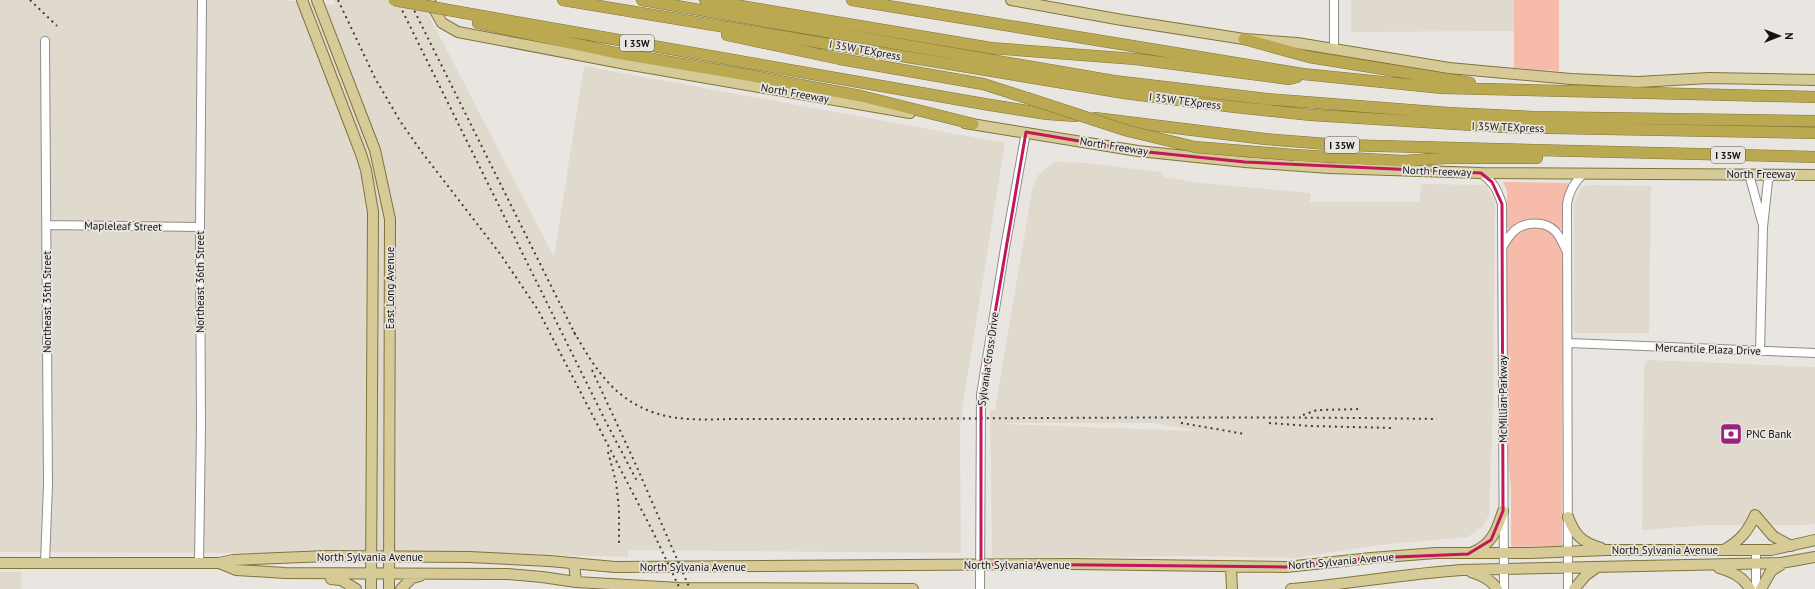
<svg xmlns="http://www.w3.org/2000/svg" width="1815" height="589" viewBox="0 0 1815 589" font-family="'PT Sans',sans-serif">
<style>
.built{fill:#e0d9ce;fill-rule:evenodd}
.green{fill:#f6bca9}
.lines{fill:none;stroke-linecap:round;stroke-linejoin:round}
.minor-casing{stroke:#8f8d89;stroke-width:10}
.major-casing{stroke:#80743b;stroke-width:12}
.highway-casing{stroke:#80743b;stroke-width:12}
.minor{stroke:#fff;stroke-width:8}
.major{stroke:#d6cb97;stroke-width:10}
.highway{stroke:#baa951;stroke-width:11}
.rail{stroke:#3e3d3b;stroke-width:2;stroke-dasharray:2 4;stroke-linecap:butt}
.highway-bridge-casing{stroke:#80743b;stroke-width:12;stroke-linecap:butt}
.highway-bridge{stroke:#baa951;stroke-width:11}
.marked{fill:none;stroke:#c2185b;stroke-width:3;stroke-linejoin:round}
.labels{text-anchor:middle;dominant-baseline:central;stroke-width:3.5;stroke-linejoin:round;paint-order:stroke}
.shield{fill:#e9e6e2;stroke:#545250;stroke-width:1}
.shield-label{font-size:10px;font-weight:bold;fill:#141312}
.street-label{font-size:11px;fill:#141312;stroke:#e9e6e2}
.poi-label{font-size:11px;fill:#141312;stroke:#e9e6e2;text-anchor:start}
</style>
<rect width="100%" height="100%" fill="#e9e6e2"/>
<path class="built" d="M0,0H283L335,5L333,0H421L554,257L584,66L1005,143L964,397L960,428L961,553L628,550V557L358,550L243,553L0,552Z
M1351,0H1514V31L1351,32Z
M1055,162L1087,163L1160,172L1165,177L1201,183L1310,193V202H1420L1421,184L1486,185L1495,203L1493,411L1489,515L1483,526L1468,537L1379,545L1296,558L1195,556L992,558L990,410H995L1032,191L1038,175ZM1154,423L1196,431L1005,424L1006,423Z
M1586,185L1651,186L1649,333H1574V204L1580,190Z
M1648,360L1815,367V524L1805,525H1709L1642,530L1644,364Z
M0,572H21V589H0Z"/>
<path class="green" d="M1514,0H1559V71L1514,68Z
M1503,182L1568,183V186L1563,198L1562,229H1558L1551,224L1511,229L1507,228V191Z
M1529,227C1549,227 1554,233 1563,250L1562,546L1514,547L1512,546L1511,542V490L1507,445V250C1511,238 1518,232 1529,227Z"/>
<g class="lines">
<g class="minor-casing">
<path id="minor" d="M1334,0V48
M45,41L48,485L45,563
M1481,173C1494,183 1497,189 1502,204L1504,589
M1749,174L1762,222
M47,225L200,227
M1503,246C1506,241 1510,235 1514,231C1525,221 1545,221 1555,231C1560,236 1563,244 1566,250
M1569,343L1815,353
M1760,351L1763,227L1768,181L1772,174
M1756,550V589
M199,563L201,427L200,227L202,0
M980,589L981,395L1005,248L1026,132
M1568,589L1567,204C1569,191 1574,182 1584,173"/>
</g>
<g class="major-casing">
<path id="major" d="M302,0L361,154L366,170L373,212L371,589
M317,0L375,150L390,219L389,589
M429,0L442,23L458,32L626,64L910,113
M1011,0L1122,20L1244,39L1297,43L1449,68L1571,79L1638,82L1709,78L1815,80
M965,123L1138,151L1245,162L1329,168L1481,173L1815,175
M1568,517C1575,535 1581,542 1601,548
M1724,550C1739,541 1748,532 1755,515L1773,536L1791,546
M1473,552C1492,544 1497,530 1503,511
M0,563H219L233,560L328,556L469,557L549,561L615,567L1072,564L1286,567L1371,558L1436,553H1530L1607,550H1771L1815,540
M219,563L236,570L285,573L507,574L542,577L576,582L679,588L913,589
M574,563L576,582
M1231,567L1232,589
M1719,568C1733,572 1743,577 1750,589
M1471,572C1481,575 1491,579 1497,589
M331,579L341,580L356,589
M401,589L412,578L420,576
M1291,589C1348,584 1404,574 1461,570L1781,563L1815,557
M1574,589L1586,575L1596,568
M1761,589L1771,571L1782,564"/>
</g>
<g class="highway-casing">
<path id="highway" d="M563,0L1124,93L1235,107L1311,115L1504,127L1815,133
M642,0L1114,81L1267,99L1449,113L1534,117L1815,121
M705,0L991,48L1135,59L1289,79L1297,77
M852,0L1303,74L1442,88L1815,97
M465,13L990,105L1047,114L1076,116
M478,23L617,53L747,75L861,96L973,124
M727,35L840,59L983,84L1027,98
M1244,39L1309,57L1470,83
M1095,118L1265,139L1340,145L1815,157
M1294,155L1403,161L1446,158H1537"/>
</g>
<use href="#minor" class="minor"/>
<use href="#major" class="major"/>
<use href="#highway" class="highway"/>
<path class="rail" d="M30,0L57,26
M338,0L375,78L400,121L421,151L501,255L538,310L653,532L680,589
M397,0L606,422L637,481
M409,0L576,336
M574,332C595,368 612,398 655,413C682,422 712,419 740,419C785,419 831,419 876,419C1063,418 1250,416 1437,419
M592,370L636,465L690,589
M1303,415L1317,410L1362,409
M1181,423L1245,434
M1269,423L1310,426L1393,428
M608,452L616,482L619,509V543"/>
<g class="highway-bridge-casing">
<path id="highway-bridge" d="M394,0L465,13
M1027,98L1128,131L1195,147L1294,155"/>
</g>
<use href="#highway-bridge" class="highway-bridge"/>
</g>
<path class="marked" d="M1026,132L1138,151L1245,162L1481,173L1492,182L1502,204L1503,511L1491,540L1468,554L1371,558L1286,567L981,564V395Z"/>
<defs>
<g id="bank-square" transform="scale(1.15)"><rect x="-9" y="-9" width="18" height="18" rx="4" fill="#99237e" stroke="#e9e6e2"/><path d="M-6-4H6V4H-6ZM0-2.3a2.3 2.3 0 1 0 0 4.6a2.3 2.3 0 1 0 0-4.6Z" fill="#fff"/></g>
</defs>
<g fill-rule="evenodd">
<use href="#bank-square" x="1731" y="434"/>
</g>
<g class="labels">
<g class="shield">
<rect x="620" y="35" width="34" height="16" rx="3"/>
<rect x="1325" y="137" width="34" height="16" rx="3"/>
<rect x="1711" y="147" width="34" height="16" rx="3"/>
</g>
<g class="shield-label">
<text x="637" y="43">I 35W</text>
<text x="1342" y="145">I 35W</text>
<text x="1728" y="155">I 35W</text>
</g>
<g class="street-label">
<text transform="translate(865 50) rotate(10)">I 35W TEXpress</text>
<text transform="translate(795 93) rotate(10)">North Freeway</text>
<text transform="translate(1185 101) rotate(7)">I 35W TEXpress</text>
<text transform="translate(1508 127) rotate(2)">I 35W TEXpress</text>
<text transform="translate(1114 146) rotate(9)">North Freeway</text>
<text transform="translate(1437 171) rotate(2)">North Freeway</text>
<text x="1761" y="174">North Freeway</text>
<text transform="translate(123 226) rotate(1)">Mapleleaf Street</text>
<text transform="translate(200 282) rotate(-90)">Northeast 36th Street</text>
<text transform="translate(390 288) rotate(-90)">East Long Avenue</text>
<text transform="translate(47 302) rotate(-90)">Northeast 35th Street</text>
<text transform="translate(1708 349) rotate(2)">Mercantile Plaza Drive</text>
<text transform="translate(988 359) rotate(-82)">Sylvania Cross Drive</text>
<text transform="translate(1503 399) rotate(-90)">McMillian Parkway</text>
<text x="1665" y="550">North Sylvania Avenue</text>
<text x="370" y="557">North Sylvania Avenue</text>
<text transform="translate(1341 561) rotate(-5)">North Sylvania Avenue</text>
<text x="1017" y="565">North Sylvania Avenue</text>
<text x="693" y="567">North Sylvania Avenue</text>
</g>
<g class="poi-label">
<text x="1746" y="434">PNC Bank</text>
</g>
</g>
<g transform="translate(1779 36) rotate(90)" stroke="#e9e6e2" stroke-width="3" paint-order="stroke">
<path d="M0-3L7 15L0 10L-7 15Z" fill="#141312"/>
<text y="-6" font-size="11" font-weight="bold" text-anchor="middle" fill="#141312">N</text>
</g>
</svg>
